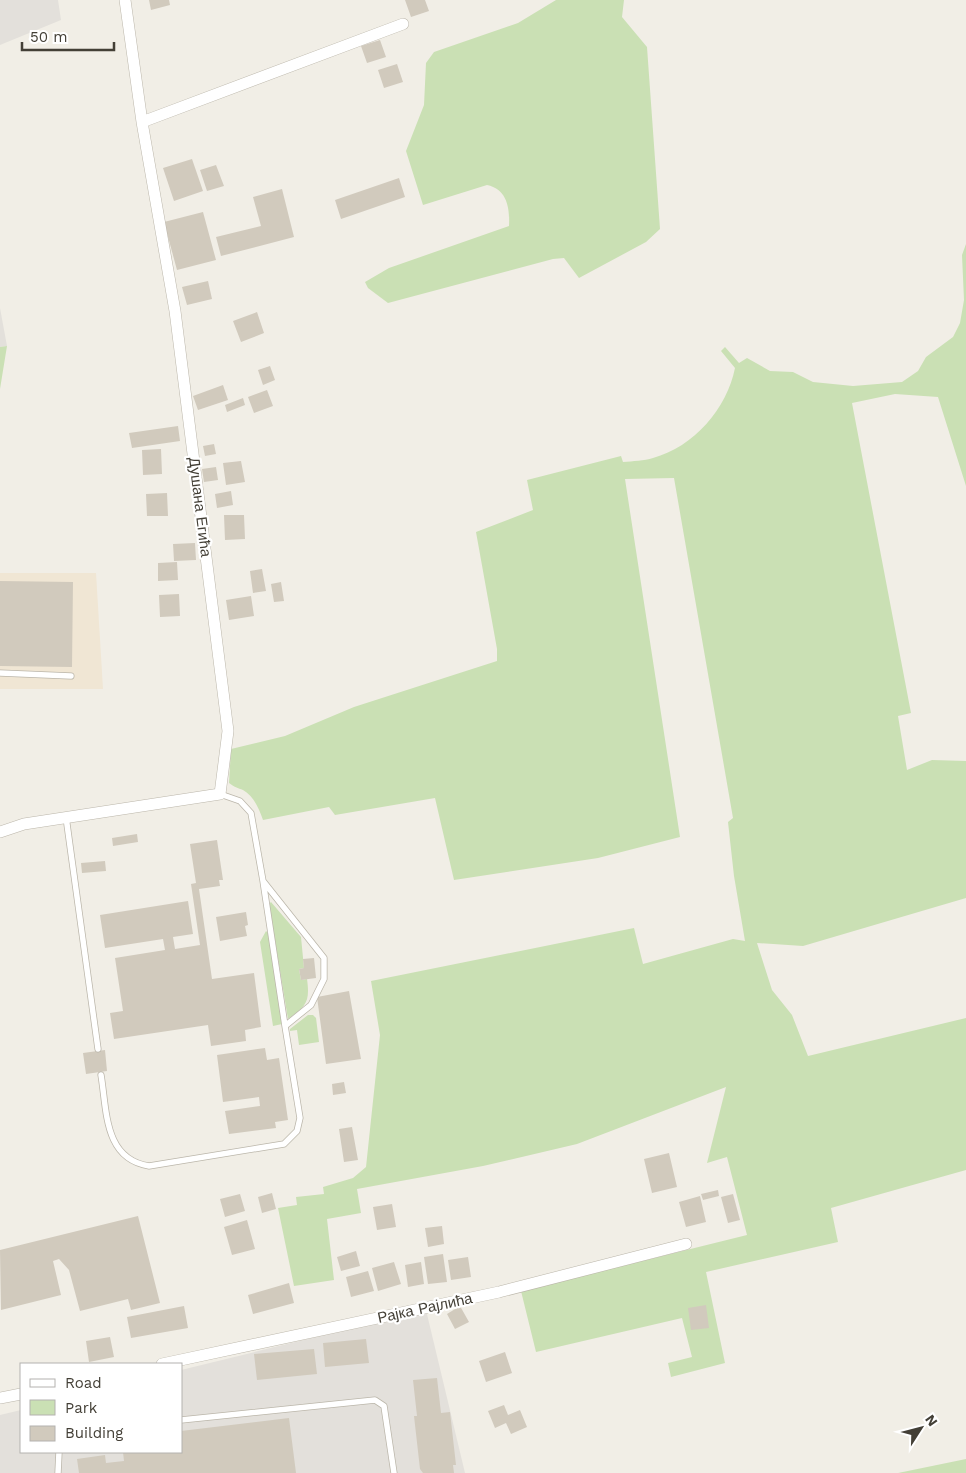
<svg xmlns="http://www.w3.org/2000/svg" width="966" height="1473" viewBox="0 0 966 1473" font-family="'Work Sans',sans-serif">
<style>
.commercial{fill:#f0e6d4}
.industrial{fill:#e3e0db}
.green{fill:#cae0b4}
.building{fill:#d1cabd}
.lines{fill:none;stroke-linecap:round;stroke-linejoin:round}
.service-casing{stroke:#bbb6aa;stroke-width:7}
.minor-casing{stroke:#bbb6aa;stroke-width:12}
.service{stroke:#fff;stroke-width:5.5}
.minor{stroke:#fff;stroke-width:11}
.labels{text-anchor:middle;dominant-baseline:central;stroke-width:4.5;stroke-linejoin:round;paint-order:stroke}
.street-label{font-size:15px;fill:#433f36;stroke:#fff}
</style>
<rect width="100%" height="100%" fill="#f1eee6"/>
<path class="commercial" d="M0,573H96L103,689H0Z"/>
<path class="industrial" d="M0,0H58L61,20L0,45Z
M0,308L7,346L0,347Z
M426,1310L465,1473H0V1415L21,1410V1452H181V1370Z"/>
<path class="green" d="M556,0H624L622,17L647,47L660,229L646,242L579,278L564,258L553,259L388,303L368,288L365,282L389,268L509,226C510,208 507,189 487,185L423,205L406,151L424,105L426,63L434,52L518,23Z
M966,244V486L938,397L895,394L852,403L911,713L898,716L907,770L932,760L966,761V898L803,946L757,943L772,990L792,1015L808,1056L966,1018V1170L831,1208L838,1242L706,1272L725,1363L671,1377L668,1363L692,1357L682,1318L536,1352L521,1291L747,1235L727,1157L707,1163L726,1087L577,1144L483,1166L357,1189L361,1213L327,1219L334,1280L294,1286L278,1208L297,1205L296,1197L324,1194L323,1187L353,1178L366,1167L380,1035L371,981L634,928L643,964L733,939L745,941L734,876L728,822L733,818L674,478L625,479L680,837L598,858L454,880L435,798L335,815L329,807L263,820C259,809 254,796 243,790C238,788 234,787 229,783L231,749L285,736L354,707L497,661V649L476,532L533,510L527,480L621,456L623,462C633,461 644,461 653,458C694,447 727,408 735,368L721,351L725,347L739,363L747,358L770,371L793,372L813,382L853,386L902,382L918,371L926,357L953,337L960,323L964,300L962,255Z
M7,346L0,389V347Z
M271,902L301,937L304,968L299,969L301,980L307,979C310,1001 307,1006 288,1019L269,904Z
M266,931L269,934L282,1024L273,1026L260,942Z
M308,1015H313L316,1018L319,1042L299,1045L297,1030L290,1031V1029Z
M966,1459V1473H898Z"/>
<path class="building" d="M149,0H169L170,5L151,10Z
M405,0H425L429,11L411,17Z
M380,40L386,57L367,63L361,46Z
M397,64L403,82L384,88L378,70Z
M192,159L203,191L174,201L163,168Z
M216,165L224,186L207,191L200,170Z
M399,178L405,197L341,219L335,200Z
M282,189L294,237L221,256L216,237L261,226L253,197Z
M203,212L216,260L177,270L164,222Z
M208,281L212,299L187,305L182,287Z
M257,312L264,333L241,342L233,321Z
M270,366L275,380L263,385L258,370Z
M223,385L228,400L198,410L193,396Z
M267,390L273,406L254,413L248,397Z
M243,398L245,405L227,412L225,405Z
M178,426L180,441L132,448L129,433Z
M214,444L216,454L205,456L203,446Z
M161,449L162,474L143,475L142,450Z
M241,461L245,482L226,485L223,463Z
M216,467L218,480L204,482L202,469Z
M231,491L233,505L217,508L215,494Z
M167,493L168,516H147L146,494Z
M224,515H244L245,539L225,540Z
M195,543L196,560L174,561L173,544Z
M177,562L178,580L158,581V563Z
M262,569L266,591L253,593L250,571Z
M0,581L73,582L72,667L0,666Z
M281,582L284,601L274,602L271,584Z
M179,594L180,616L160,617L159,595Z
M251,596L254,616L229,620L226,600Z
M137,834L138,842L113,846L112,838Z
M217,840L223,880H219L220,886L199,889L212,979L254,973L261,1027L245,1030L246,1041L211,1046L208,1025L114,1039L110,1013L123,1011L115,958L165,950L163,939L105,948L100,915L188,901L193,934L173,937L175,949L200,945L191,884L196,883L190,844Z
M105,861L106,871L82,873L81,863Z
M246,912L248,925L245,926L247,936L220,941L216,917Z
M314,958L316,978L301,980L299,969L304,968L303,959Z
M349,991L361,1059L326,1064L317,997Z
M265,1048L267,1060L279,1058L288,1120L275,1122L276,1128L229,1134L225,1111L260,1106L259,1097L223,1102L217,1055Z
M105,1050L107,1071L86,1074L83,1053Z
M344,1082L346,1093L333,1095L332,1084Z
M352,1127L358,1160L344,1162L339,1129Z
M669,1153L677,1187L652,1193L644,1159Z
M718,1190L719,1196L703,1200L701,1194Z
M272,1193L276,1209L262,1213L258,1197Z
M240,1194L245,1211L225,1217L220,1199Z
M733,1194L740,1220L728,1223L721,1197Z
M700,1196L706,1222L686,1227L679,1202Z
M392,1204L396,1227L377,1230L373,1207Z
M138,1216L160,1303L131,1310L128,1299L80,1311L69,1270L59,1259L53,1261L61,1295L1,1310L0,1250Z
M247,1220L255,1249L232,1255L224,1227Z
M442,1226L444,1244L428,1247L425,1228Z
M356,1251L360,1266L341,1271L337,1257Z
M443,1254L447,1282L428,1284L424,1257Z
M468,1257L471,1277L451,1280L448,1260Z
M394,1262L401,1284L378,1291L372,1268Z
M421,1262L424,1284L408,1287L405,1265Z
M368,1271L374,1291L351,1297L346,1277Z
M289,1283L294,1303L253,1314L248,1295Z
M706,1305L709,1328L691,1330L688,1308Z
M184,1306L188,1328L131,1338L127,1317Z
M460,1306L469,1322L455,1329L447,1314Z
M110,1337L114,1357L89,1362L86,1341Z
M366,1339L369,1363L325,1367L323,1343Z
M314,1349L317,1374L257,1380L254,1354Z
M505,1352L512,1373L486,1382L479,1361Z
M437,1378L441,1413L450,1412L456,1465H453L454,1473H423L420,1469L414,1416H417L413,1380Z
M504,1405L508,1415L520,1410L527,1427L511,1434L506,1423L495,1428L488,1411Z
M289,1418L296,1473H79L77,1459L105,1455L106,1463L124,1461L123,1452H181V1431Z"/>
<g class="lines">
<g class="service-casing">
<path id="service" d="M0,673L71,676
M220,794L240,801L251,813L263,881L324,958V979L311,1005L285,1026L263,881
M66,817L98,1049
M101,1075C107,1111 104,1159 149,1166L284,1144L297,1131L300,1118L285,1026
M181,1420L375,1400L384,1406L394,1473
M58,1473L59,1452"/>
</g>
<g class="minor-casing">
<path id="minor" d="M142,122L403,24
M0,832L24,824L220,794L228,731L175,311L142,122L125,0
M162,1364L499,1292L686,1244
M0,1398L21,1394"/>
</g>
<use href="#service" class="service"/>
<use href="#minor" class="minor"/>
</g>
<g class="labels">
<g class="street-label">
<text transform="translate(200 507) rotate(83)">Душана Егића</text>
<text transform="translate(425 1308) rotate(-12)">Рајка Рајлића</text>
</g>
</g>
<rect x="20" y="1363" width="162" height="90" fill="#ffffff" stroke="#b4b2af"/>
<rect x="30" y="1379" width="25" height="8" fill="#ffffff" stroke="#b4b2af"/>
<text x="65" y="1388" font-size="15" fill="#433f36">Road</text>
<rect x="30" y="1400" width="25" height="15" fill="#cae0b4" stroke="#b4b2af"/>
<text x="65" y="1413" font-size="15" fill="#433f36">Park</text>
<rect x="30" y="1426" width="25" height="15" fill="#d1cabd" stroke="#b4b2af"/>
<text x="65" y="1438" font-size="15" fill="#433f36">Building</text>
<g transform="translate(921 1428) rotate(54)" stroke="#ffffff" stroke-width="4" paint-order="stroke">
<path d="M0-4L9 19L0 12L-9 19Z" fill="#433f36"/>
<text y="-8" font-size="14" font-weight="bold" text-anchor="middle" fill="#433f36">N</text>
</g>
<path d="M22 42v8h92v-8" fill="none" stroke="#433f36" stroke-width="2.5"/>
<text x="30" y="42" font-size="15" fill="#433f36" stroke="#ffffff" stroke-width="4" paint-order="stroke">50 m</text>
</svg>
